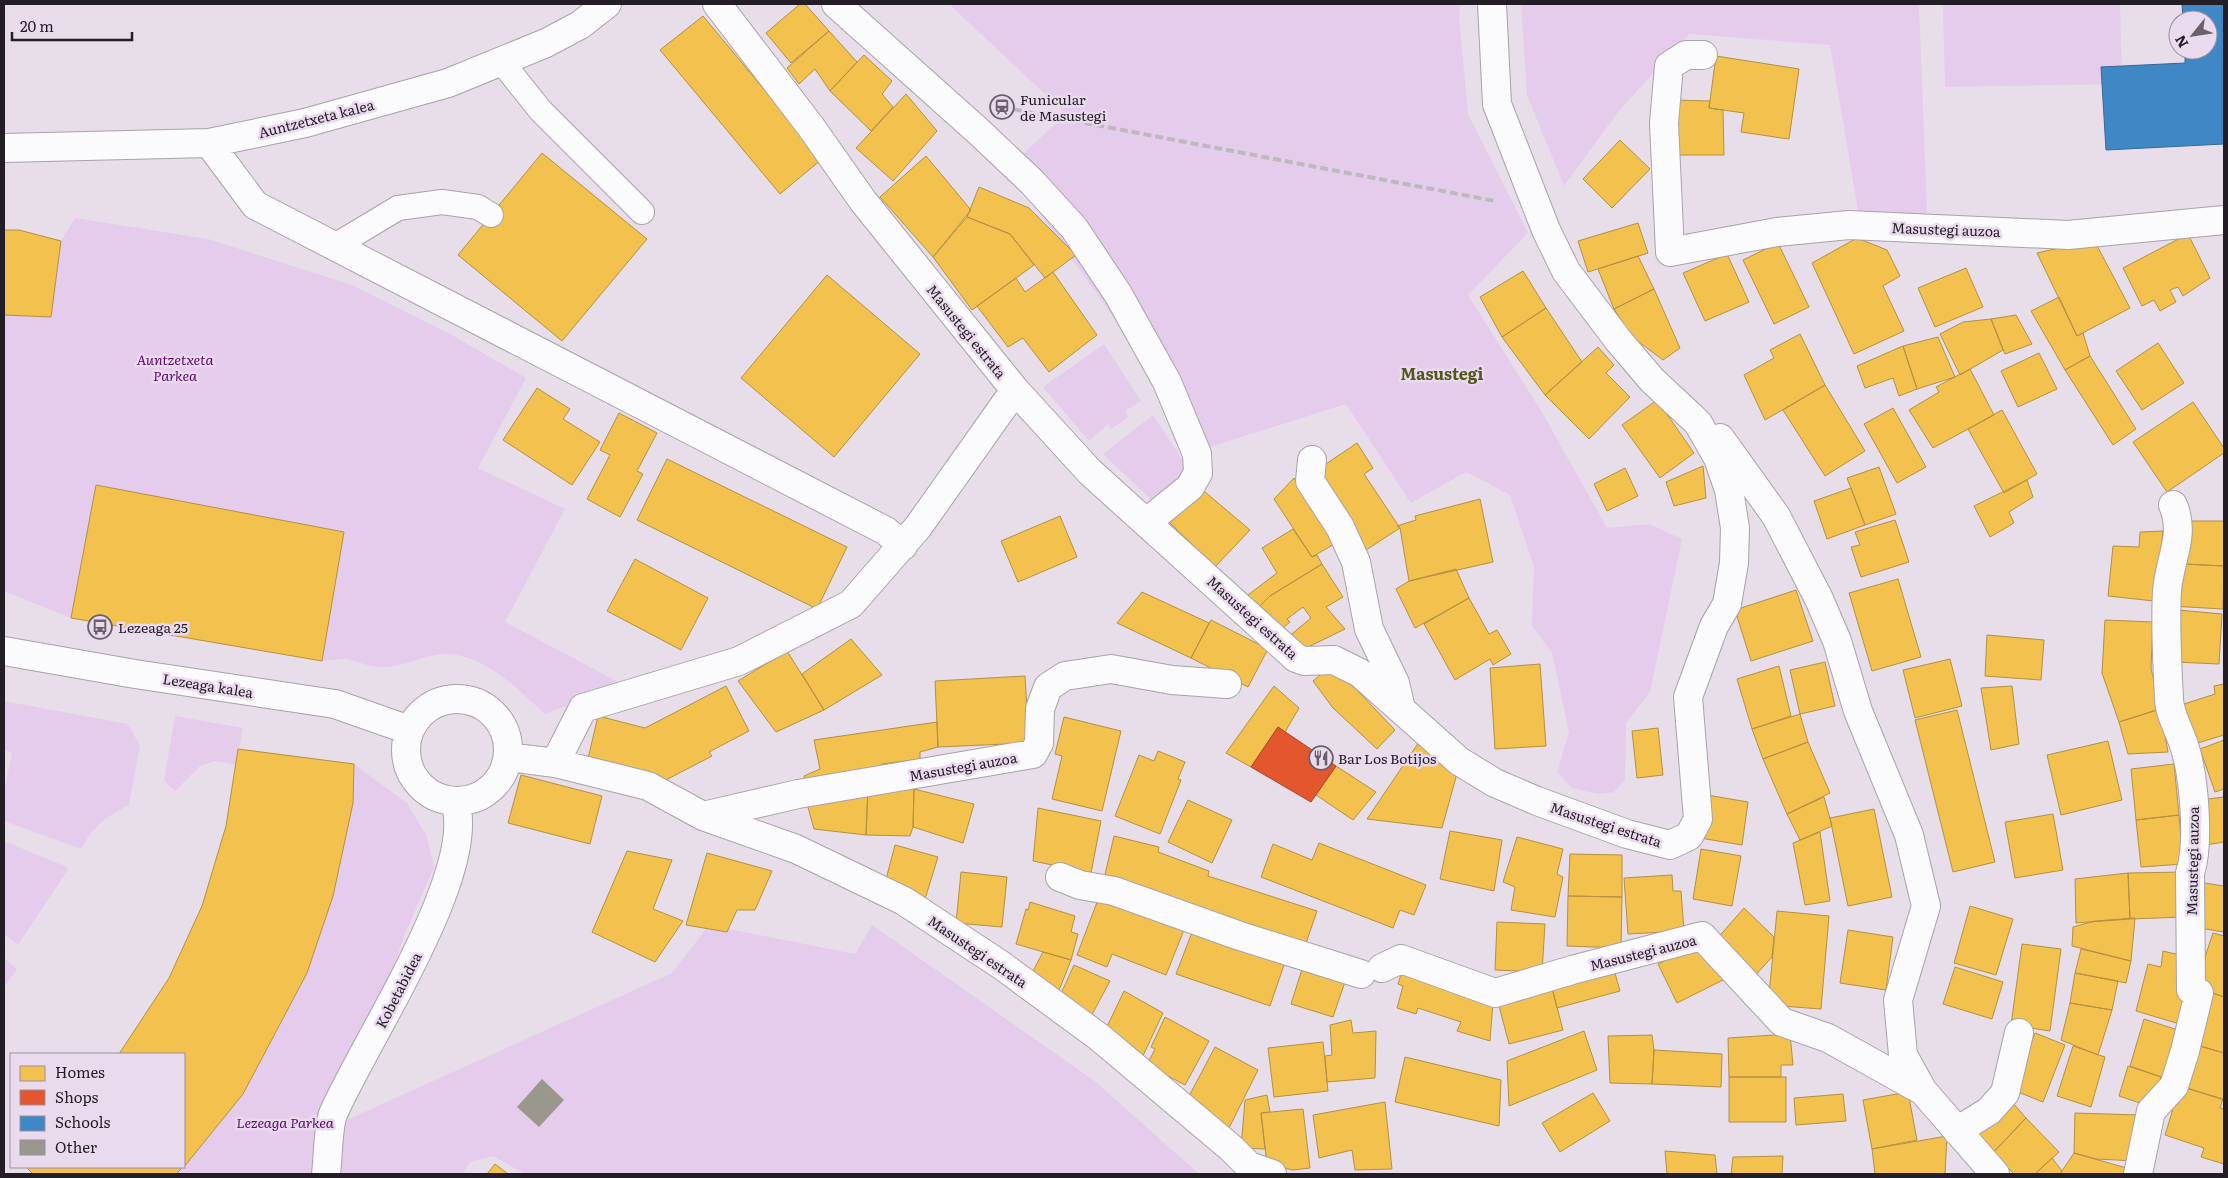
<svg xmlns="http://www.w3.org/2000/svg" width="2228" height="1178" viewBox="0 0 2228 1178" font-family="Literata,serif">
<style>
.green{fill:#e5ccec}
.homes{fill:#f2c14e;stroke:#b49042}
.shops{fill:#e4572e;stroke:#aa462b}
.schools{fill:#3f88c5;stroke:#376895}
.building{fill:#9a988d}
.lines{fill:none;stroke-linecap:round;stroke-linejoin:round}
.service-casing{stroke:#a8a2a9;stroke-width:26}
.pedestrian-casing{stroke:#a8a2a9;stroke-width:30}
.minor-casing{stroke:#a8a2a9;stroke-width:30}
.service{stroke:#fbfafc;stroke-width:24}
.pedestrian{stroke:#fbfafc;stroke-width:28}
.minor{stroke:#fbfafc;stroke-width:28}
.rail{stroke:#bcbabd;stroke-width:4;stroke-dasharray:8 4;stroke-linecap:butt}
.labels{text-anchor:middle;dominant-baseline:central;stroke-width:5;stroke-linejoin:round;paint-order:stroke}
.poi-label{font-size:14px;fill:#231e25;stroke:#eadaed;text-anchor:start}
.street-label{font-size:14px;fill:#231e25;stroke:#eadaed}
.park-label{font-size:14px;font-style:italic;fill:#5b096c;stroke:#eadaed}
.quarter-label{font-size:16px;font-weight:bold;fill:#50561c;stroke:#eadaed}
</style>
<rect width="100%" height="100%" fill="#e7dee9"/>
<path class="green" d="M949,4H1460L1459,17L1468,114L1528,233L1468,295L1543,414L1607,528L1649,524L1682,539L1650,692L1626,723L1625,780L1614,792L1599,794L1572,788L1557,772L1569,732L1552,653L1532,626L1534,567L1510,495L1466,472L1411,503L1346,404L1206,448L1008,168L1066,114Z
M1521,4H1919L1927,213L1859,216L1830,45L1689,34L1618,112L1564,186L1527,95Z
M1943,4H2120L2122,84L1945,87Z
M75,218L208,239L352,285L452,335L526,378L478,468L565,509L505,622L622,684L545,714C517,689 486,655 446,654C425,654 407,666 386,667C373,669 358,661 345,659C338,659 330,660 322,661L343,532L96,486L71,618L4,591V315L51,317L61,241Z
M1104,344L1141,401L1125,411L1128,417L1111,429L1108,424L1089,441L1043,387Z
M1153,415L1193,476L1159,507L1103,454Z
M4,701L128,724L140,746L129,805C106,816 93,827 81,849L4,821V791L12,753L4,750Z
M175,716L243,728L236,765L215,761L200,766L175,791L164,780Z
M354,764L407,803L426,835L434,867L405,934L338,1124L672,973L709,925L855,954L872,925L1096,1082L1199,1174H525L493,1156L470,1162L463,1174H176L186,1165L243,1094L307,973L333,896L353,803Z
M4,841L69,868L18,945L4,934Z
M4,958L17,969L4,987Z"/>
<path class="homes" d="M800,4H805L829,31L791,63L766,33Z
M703,16L822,159L780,194L660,50Z
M829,31L857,62L830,91L815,69L799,84L787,68Z
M864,55L892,81L882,94L893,107L871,131L830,91Z
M1716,56L1799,69L1789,139L1741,132L1744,113L1709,108Z
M906,94L937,131L893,181L856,148Z
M1673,100L1710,101L1709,108L1723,110L1724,155H1676Z
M1620,140L1650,169L1612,208L1583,179Z
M542,153L647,239L562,341L458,255Z
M926,156L971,210L933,257L880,197Z
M979,187L1029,208L1076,255L1045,278L1010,234L967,217Z
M967,217L1010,234L1034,265L972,310L933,257Z
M1638,223L1648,253L1588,272L1578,241Z
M4,230H19L61,241L51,317L4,315Z
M2188,234L2210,278L2183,296L2178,287L2170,290L2176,302L2160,311L2154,300L2142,306L2123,268Z
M1857,238L1887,250L1900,276L1883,286L1904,331L1854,354L1812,263Z
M2094,240L2130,308L2077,336L2037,253Z
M1778,243L1809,307L1774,324L1743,260Z
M1727,254L1749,302L1705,321L1683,273Z
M1638,256L1654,289L1614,309L1598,269Z
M1966,268L1983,307L1935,327L1918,288Z
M1523,271L1546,308L1502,337L1480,297Z
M1053,272L1097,335L1049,372L1023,338L1008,347L977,306L1016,278L1025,292Z
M827,275L920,354L834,457L741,378Z
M1654,289L1680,348L1663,360L1631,336L1614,309Z
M2059,297L2077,336L2083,333L2090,356L2065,370L2031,311Z
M1546,308L1582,362L1545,395L1502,337Z
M2016,315L2032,344L2005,354L1991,319Z
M1991,319L2003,350L1960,375L1940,334L1963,322Z
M1800,334L1825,385L1765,420L1744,375L1774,358L1770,350Z
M1938,337L1955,377L1917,389L1903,346Z
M2158,343L2184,383L2142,410L2116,371Z
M1903,346L1917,389L1899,396L1893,378L1865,388L1857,366Z
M1598,347L1614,365L1606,373L1630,397L1589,439L1545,395Z
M2039,353L2057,389L2018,407L2001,371Z
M2090,356L2136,429L2113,445L2065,370Z
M1970,369L1994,415L1933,448L1909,410L1939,392L1936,387Z
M1825,385L1865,451L1825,476L1783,410Z
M537,388L570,409L563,419L600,442L572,485L503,440Z
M1657,400L1694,453L1660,478L1622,425Z
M2193,402L2224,448V453L2167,492L2133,442Z
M1893,408L1926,467L1897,483L1864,424Z
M2002,410L2037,474L2004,493L1968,429Z
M619,413L657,433L637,471L643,474L620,517L587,499L610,455L600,450Z
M1357,443L1373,468L1364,474L1400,528L1363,552L1311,474Z
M667,459L847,547L817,609L637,520Z
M1703,466L1706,498L1674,506L1666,482Z
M1879,467L1896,514L1865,525L1847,478Z
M1625,468L1638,496L1607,511L1594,484Z
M1294,478L1336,543L1312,557L1274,499Z
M2027,480L2033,497L2009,512L2014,523L1990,537L1974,506Z
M96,485L344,532L322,661L71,618Z
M1851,488L1865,525L1827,539L1814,501Z
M1205,492L1250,530L1215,567L1163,516L1185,494Z
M1480,499L1493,562L1409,581L1400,528L1397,526L1416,520L1415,516Z
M1060,516L1077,557L1018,582L1001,541Z
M1895,520L1909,562L1861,577L1851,547L1860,545L1855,532Z
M2182,521H2224V566L2184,564Z
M1293,529L1312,557L1317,555L1322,564L1270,596L1256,610L1244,598L1277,573L1262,548Z
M2163,531L2159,566L2163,602L2108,596L2113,546L2139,547L2140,532Z
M635,559L708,598L681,650L607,611Z
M1322,564L1343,597L1326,607L1345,629L1300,651L1287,638L1311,618L1303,607L1287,619L1290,622L1278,632L1256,610L1270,596Z
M2184,564L2224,566L2223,609L2170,606Z
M1456,569L1469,598L1415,628L1396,589L1409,581Z
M1898,579L1921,657L1872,671L1849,593Z
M1796,590L1813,641L1751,661L1735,610Z
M1142,592L1209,623L1191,658L1117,623Z
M1469,598L1489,634L1497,630L1511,654L1493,665L1490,659L1455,680L1424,624Z
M2178,610L2222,614L2219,664L2174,662Z
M1211,620L1268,649L1248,687L1191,658Z
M2105,620L2153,622L2151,668L2160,709L2119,722L2102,673Z
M1987,635L2044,640L2041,680L1985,676Z
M851,639L882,675L824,710L802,674Z
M787,651L824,710L776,732L738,681Z
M1950,659L1962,706L1915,718L1903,670Z
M1825,662L1835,706L1800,714L1790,670Z
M1540,664L1546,746L1495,749L1490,668Z
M1779,666L1791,716L1752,729L1737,679Z
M1329,667L1356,689L1395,730L1377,749L1333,708L1313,681Z
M1025,676L1029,743L938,747L935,681Z
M2224,684V735L2188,746L2178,706L2215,694L2214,686Z
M726,686L749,731L709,752L712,756L662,782L587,763L598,716L645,728Z
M1274,686L1299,708L1285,732L1278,727L1251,767L1226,753Z
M2012,686L2019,744L1991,750L1981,688Z
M2160,709L2168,752L2128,754L2119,722Z
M1957,710L1995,862L1953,872L1915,720Z
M1800,714L1808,742L1763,759L1752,729Z
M1064,717L1121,731L1102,811L1052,799L1062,756L1055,754Z
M937,722L938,747L920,752V759L882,764V773L807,787L804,776L820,769L814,740Z
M1658,728L1663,775L1637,778L1632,731Z
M2224,740V789L2215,792L2200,749Z
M2108,741L2122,800L2061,815L2047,755Z
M1419,742L1458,770L1442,828L1367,819Z
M1808,742L1830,793L1787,814L1763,759Z
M238,749L354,764L353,803L333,896L307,973L243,1094L184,1167V1054H119L169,978L202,906L226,826Z
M1158,751L1185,762L1178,779L1181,780L1160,834L1115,816L1139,755L1154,761Z
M2174,764L2179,815L2136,820L2131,769Z
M1336,766L1376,792L1353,820L1316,795Z
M521,775L602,796L590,844L508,823Z
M868,789H914L913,827L910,836L866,835Z
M868,789L866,835L814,829L806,800Z
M914,789L974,804L963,843L913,827Z
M1707,795L1748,802L1742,845L1700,838Z
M1824,797L1832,826L1800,840L1787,814Z
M2224,797V842L2206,845L2199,800Z
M1188,800L1232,820L1212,863L1168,842Z
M1038,808L1101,821L1091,873L1033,861Z
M1874,809L1892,897L1848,906L1830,818Z
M2053,814L2063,870L2015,878L2005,822Z
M2179,815L2183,864L2141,867L2136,820Z
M1450,831L1502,840L1494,891L1440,879Z
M1820,832L1830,901L1805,905L1793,843Z
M1114,836L1159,847L1158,852L1209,871L1208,876L1317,911L1303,952L1103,883Z
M1517,837L1563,849L1557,874L1563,877L1555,917L1511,910L1515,887L1503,882Z
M1319,843L1426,885L1414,915L1400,910L1393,928L1261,877L1273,844L1312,860Z
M895,845L938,857L925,899L885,883Z
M1701,849L1741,856L1732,906L1693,899Z
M627,851L672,860L653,909L683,921L655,962L592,932Z
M707,853L772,871L755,910H737L727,932L686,925Z
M1570,854L1622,855V897L1568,896Z
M961,872L1007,877L1002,927L956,923Z
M2185,872L2184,917L2130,919L2128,873Z
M2128,873L2130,919L2076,923L2075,879Z
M1672,875L1673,891H1681L1684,931L1628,934L1624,878Z
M2198,882L2224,886V932L2193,927Z
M1568,896L1622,897L1621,948L1567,946Z
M1099,897L1184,930L1166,975L1112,954L1107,967L1077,955Z
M1030,902L1075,916L1071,932L1078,934L1071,960L1016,944L1026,909L1028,910Z
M1970,906L2013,919L1996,975L1954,963Z
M1744,908L1774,937L1772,957L1753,978L1715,941Z
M1777,911L1829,916L1821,1009L1768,1005Z
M2135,918L2131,961L2072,946L2073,927L2095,921Z
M1497,922L1545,924L1542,972L1495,970Z
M1194,927L1286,959L1270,1006L1176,974Z
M1848,930L1893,937L1886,990L1840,983Z
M2213,933L2224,936V997L2195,987Z
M1705,940L1725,979L1677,1003L1658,964Z
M2022,944L2061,949L2050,1031L2011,1025Z
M2081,949L2131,961L2126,983L2075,973Z
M2163,951L2184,956L2183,1025L2136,1011L2148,964L2161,967Z
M1043,952L1071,960L1058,993L1032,973Z
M1074,965L1110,981L1088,1022L1059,998Z
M1303,966L1346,979L1333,1017L1291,1004Z
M1613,966L1620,991L1557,1008L1552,988Z
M1955,967L2003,982L1992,1019L1943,1004Z
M1403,968L1493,1002L1490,1041L1457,1031L1461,1022L1418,1008L1416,1014L1397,1008L1403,986L1398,984Z
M2075,973L2118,981L2112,1010L2070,1003Z
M1552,988L1563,1030L1509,1044L1498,1002Z
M2205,990L2224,997V1053L2193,1044Z
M1124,991L1163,1013L1141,1060L1104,1033Z
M2070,1003L2112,1010L2098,1055L2061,1040Z
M1165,1017L1209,1041L1185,1085L1147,1065L1155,1049L1151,1047Z
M2144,1019L2184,1032L2170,1080L2130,1066Z
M1351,1020L1353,1033L1376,1031L1375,1078L1327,1082L1325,1056L1332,1055L1330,1025Z
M1584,1031L1597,1070L1509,1106L1507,1061Z
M2035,1033L2065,1045L2043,1102L2013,1090Z
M1790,1034L1793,1065H1781V1077H1729L1728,1038Z
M1652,1035L1654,1050L1652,1084L1610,1083L1608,1036Z
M1323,1042L1328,1091L1274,1097L1268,1048Z
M2193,1044L2224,1053V1100L2180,1086Z
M2073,1046L2105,1057L2091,1107L2057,1096Z
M1215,1047L1258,1070L1229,1128L1188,1098Z
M1654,1050L1722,1054L1721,1087L1652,1084Z
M1405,1057L1501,1080L1499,1126L1395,1102Z
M2128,1066L2161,1077L2152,1107L2119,1096Z
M1729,1077H1786V1122H1729Z
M2180,1086L2223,1099L2220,1108L2224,1109V1164L2201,1157L2204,1148L2165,1135Z
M1908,1092L1917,1140L1872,1149L1863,1100Z
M1593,1093L1610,1121L1560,1152L1542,1123Z
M1843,1094L1846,1121L1796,1125L1794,1098Z
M1267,1095L1270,1112L1261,1113L1265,1149L1241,1148L1245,1100Z
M1385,1102L1392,1169L1355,1170L1352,1150L1319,1158L1313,1115Z
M2013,1103L2026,1118L1986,1160L1965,1134Z
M1303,1109L1310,1168L1293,1170L1267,1164L1261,1113Z
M2075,1113L2139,1115L2137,1161L2096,1159L2074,1153Z
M2026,1118L2059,1152L2035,1174H2014L1993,1153Z
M1947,1136L1945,1174H1875L1872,1149Z
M1665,1151L1715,1155L1717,1174H1667Z
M2074,1153L2130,1169L2128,1174H2060Z
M1783,1156L1782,1174H1731L1733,1157Z
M2052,1158L2062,1171L2060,1174H2035Z
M495,1164L508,1174H487Z
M26,1167H183L176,1174H33Z"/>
<path class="shops" d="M1278,727L1336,766L1311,802L1251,767Z"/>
<path class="schools" d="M2182,4H2224V144L2106,150L2101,67L2185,63V50H2208V20H2183Z"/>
<path class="building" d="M542,1079L564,1100L539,1127L517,1107Z"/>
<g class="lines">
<g class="service-casing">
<path id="service" d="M501,61L541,111L642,212
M333,247L398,208L442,202L478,207L491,215"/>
</g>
<g class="pedestrian-casing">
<path id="pedestrian" d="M836,4L978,131L1032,182L1074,228L1118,294L1167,382L1197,454L1198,473L1190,487L1147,522"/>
</g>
<g class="minor-casing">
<path id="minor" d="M717,4L811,127L863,201L1015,390L1090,472L1296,658L1304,661L1334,660L1360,673L1459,761L1495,783L1537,801L1627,834L1670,845L1689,836L1698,819L1688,697L1714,626L1727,604L1734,563L1735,528L1729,490L1718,458L1698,423L1652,380L1618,340L1566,271L1546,230L1497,104L1492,4
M1703,55H1686L1669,66L1664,123L1670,252L1777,232L1849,225L2068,235L2224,220
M209,143L255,205L886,531L903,546
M4,148L209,143L305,123L448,83L546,43L580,25L607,4
M1720,438L1776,516L1819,599L1837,641L1858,711L1909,835L1926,906L1898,1000L1903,1055L1923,1091L1995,1174
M1312,460L1310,481L1340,527L1356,562L1369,629L1395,683L1401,709
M4,651L135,674L335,704L409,730
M406 750a51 51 0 1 1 102 0a51 51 0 1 1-102 0Z
M508,757L555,763L648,786L703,816L796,849L904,901L1001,965L1099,1037L1231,1148L1249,1166L1272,1174
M555,763L583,708L739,661L851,604L918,527L1015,390
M703,816L798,794L1033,754L1039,743L1040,709L1048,687L1065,676L1111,669L1172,680L1227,684
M1060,877L1080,885L1114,891L1240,936L1361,974
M1382,968L1401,959L1495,993L1572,970L1702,936L1782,1022L1828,1038L1923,1091
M1957,1131L1989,1111L2005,1093L2019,1033
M326,1174C328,1159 328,1127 333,1114C363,1044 479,872 455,802
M2138,1174L2151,1111L2174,1086L2185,1051L2199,993L2191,990L2190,873C2200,843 2194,775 2184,745C2179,730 2169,713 2169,698C2167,662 2165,626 2167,591C2169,561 2186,535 2173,505"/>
</g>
<use href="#service" class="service"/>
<use href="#pedestrian" class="pedestrian"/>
<use href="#minor" class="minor"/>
<path class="rail" d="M1002,107L1495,201"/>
</g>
<defs>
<g id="station-ring" transform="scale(1.25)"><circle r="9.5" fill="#eadaed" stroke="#68616a" stroke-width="1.5"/><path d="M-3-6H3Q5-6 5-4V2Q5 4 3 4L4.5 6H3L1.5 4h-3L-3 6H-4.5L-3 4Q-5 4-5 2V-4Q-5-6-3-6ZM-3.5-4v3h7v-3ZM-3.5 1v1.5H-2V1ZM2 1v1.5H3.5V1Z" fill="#68616a"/></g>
<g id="bus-ring" transform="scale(1.25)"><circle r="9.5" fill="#eadaed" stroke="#68616a" stroke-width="1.5"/><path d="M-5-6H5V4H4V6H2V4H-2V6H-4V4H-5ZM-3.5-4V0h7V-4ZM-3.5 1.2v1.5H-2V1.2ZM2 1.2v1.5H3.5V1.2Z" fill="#68616a"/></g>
<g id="restaurant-ring" transform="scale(1.25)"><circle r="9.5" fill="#eadaed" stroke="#68616a" stroke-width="1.5"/><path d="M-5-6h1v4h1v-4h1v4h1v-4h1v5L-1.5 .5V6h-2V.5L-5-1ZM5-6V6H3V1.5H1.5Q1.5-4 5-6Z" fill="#68616a"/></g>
</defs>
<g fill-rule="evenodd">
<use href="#station-ring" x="1002" y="107"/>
<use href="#bus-ring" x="100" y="627"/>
<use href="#restaurant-ring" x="1321" y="758"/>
</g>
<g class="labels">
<g class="poi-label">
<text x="1020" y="99">Funicular<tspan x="1020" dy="16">de Masustegi</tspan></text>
<text x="118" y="627">Lezeaga 25</text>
<text x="1338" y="758">Bar Los Botijos</text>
</g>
<g class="street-label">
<text transform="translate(316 118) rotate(-14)">Auntzetxeta kalea</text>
<text transform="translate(1946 229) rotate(2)">Masustegi auzoa</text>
<text transform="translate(967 331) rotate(51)">Masustegi estrata</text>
<text transform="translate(1253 617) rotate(42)">Masustegi estrata</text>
<text transform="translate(208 685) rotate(9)">Lezeaga kalea</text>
<text transform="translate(963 766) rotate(-10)">Masustegi auzoa</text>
<text transform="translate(1606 824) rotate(18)">Masustegi estrata</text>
<text transform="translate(2192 861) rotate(-89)">Masustegi auzoa</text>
<text transform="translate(978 951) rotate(34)">Masustegi estrata</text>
<text transform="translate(1643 952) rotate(-14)">Masustegi auzoa</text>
<text transform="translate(398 990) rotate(-63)">Kobetabidea</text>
</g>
<g class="park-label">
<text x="175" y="359">Auntzetxeta<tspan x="175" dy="16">Parkea</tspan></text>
<text x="285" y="1122">Lezeaga Parkea</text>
</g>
<g class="quarter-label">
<text x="1442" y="373">Masustegi</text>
</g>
</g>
<rect width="2228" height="1178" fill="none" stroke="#231e25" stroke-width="10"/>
<rect x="10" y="1053" width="175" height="115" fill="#eadaed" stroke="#9a8f9d"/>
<rect x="20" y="1066" width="25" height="15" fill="#f2c14e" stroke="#9a8f9d"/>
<text x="55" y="1078" font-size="15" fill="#231e25">Homes</text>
<rect x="20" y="1090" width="25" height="15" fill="#e4572e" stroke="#9a8f9d"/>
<text x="55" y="1103" font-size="15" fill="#231e25">Shops</text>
<rect x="20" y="1116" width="25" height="15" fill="#3f88c5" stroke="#9a8f9d"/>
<text x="55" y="1128" font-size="15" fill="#231e25">Schools</text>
<rect x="20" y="1140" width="25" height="15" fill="#9a988d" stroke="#9a8f9d"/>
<text x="55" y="1153" font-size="15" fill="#231e25">Other</text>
<g transform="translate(2193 35) rotate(240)"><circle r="24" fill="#eadaed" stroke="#9a8f9d"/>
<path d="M0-4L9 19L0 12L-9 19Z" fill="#68616a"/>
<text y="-8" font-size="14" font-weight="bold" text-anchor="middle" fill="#231e25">N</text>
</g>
<path d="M12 32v8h120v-8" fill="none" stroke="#231e25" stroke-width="2.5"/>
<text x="20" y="32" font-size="15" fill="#231e25" stroke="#eadaed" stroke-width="4" paint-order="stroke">20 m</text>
</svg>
